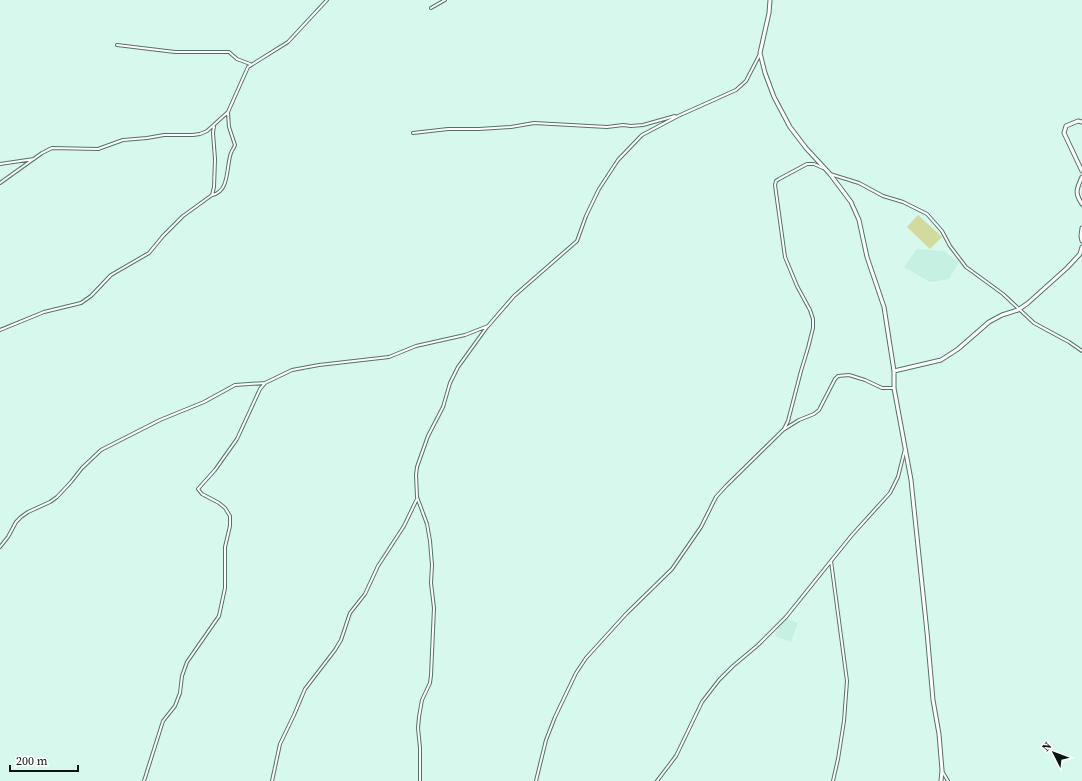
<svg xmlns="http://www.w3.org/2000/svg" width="1082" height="781" viewBox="0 0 1082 781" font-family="'Source Serif 4',serif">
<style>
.built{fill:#c5f0e2}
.green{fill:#d3da9e}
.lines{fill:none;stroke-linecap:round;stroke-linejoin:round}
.street-casing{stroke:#537168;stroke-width:4}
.secondary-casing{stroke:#537168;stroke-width:5}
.street{stroke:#fff;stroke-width:2}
.secondary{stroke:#fff;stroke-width:3}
</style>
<rect width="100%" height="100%" fill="#d7f8ed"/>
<path class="built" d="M917,249L943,251L959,262L949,279L930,282L904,267Z
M786,618L798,623L791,642L775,636L781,622L784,623Z"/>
<path class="green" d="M918,215L942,237L930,249L907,227Z"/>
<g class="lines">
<g class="street-casing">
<path id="street" d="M431,8L445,0
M117,45L175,52H229L237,59L250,64
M413,133L448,129H479L511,127L534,123L607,127L623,125L631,126L643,125L675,116
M0,164L34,159
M830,174L859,183L883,196L903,202L927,214L942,231L950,246L966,267L1003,294L1034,323L1069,342L1082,351
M0,183L42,153L52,148L98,149L123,140L147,138L164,135H193L200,134L207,131L228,112L248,67L288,42L327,0
M212,195C230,192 226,166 231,153C232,150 234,148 235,145L229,127L228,113
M0,330L44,312L81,303L91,296L111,275L149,253L163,236L183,216L212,195L214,187L215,159L213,133L214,126
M784,429L788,421L801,371L808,348L813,328V319L810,310L797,286L785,257L775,185L776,181L779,179L807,164H814L823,168
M0,547L8,537L16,522L21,517L28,512L50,502L57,497L71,482L82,468L101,450L160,420L204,402L235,385L265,383
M942,771L948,781
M144,781L163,721L175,706L180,693L182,676L187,662L219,616L225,588V547L230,526V516L225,508L219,503L202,494L198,489L215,470L237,439L260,389L265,383L292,370L319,365L389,357L416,346L465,335L488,326L514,296L577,241L586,216L599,189L618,160L642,135L678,116L736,90L746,81L760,54
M272,781L280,744L294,715L305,689L335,650L341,640L350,613L365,594L378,566L404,526L417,499
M420,781V748L418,728L419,717L422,700L430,683L431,675L434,608L431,583L432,565L430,541L427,524L417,497L416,475L417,467L428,436L443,407L450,383L458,367L487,327
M536,781L546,740L555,717L576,673L586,658L626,614L672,569L701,527L716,497L726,486L783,430L799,420L814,414L819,410L835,379L838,376L849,375L865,380L882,388H894
M657,781L676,756L702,702L719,680L733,666L758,645L786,617L831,561
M833,781L838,759L844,721L847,681L831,561L852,535L890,493L898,477L905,449"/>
</g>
<g class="secondary-casing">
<path id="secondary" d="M770,0L769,13L760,53L765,73L774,97L790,127L806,148L830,174L851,202L859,220L867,257L884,307L894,371V388L911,480L927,632L933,700L939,734L942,770L941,781
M1082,122L1078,121L1066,126L1064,133L1082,171
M1082,177C1077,189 1074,192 1082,204
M1082,228L1081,236L1082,241
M894,371L941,360L958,349L989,322L1002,315L1018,310L1028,303L1067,268L1080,254L1082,247"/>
</g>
<use href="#street" class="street"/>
<use href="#secondary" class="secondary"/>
</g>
<g transform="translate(1054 753) rotate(312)" stroke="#ffffff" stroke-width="3" paint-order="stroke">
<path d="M0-3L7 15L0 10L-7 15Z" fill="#091512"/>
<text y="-6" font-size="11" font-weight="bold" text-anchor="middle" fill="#091512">N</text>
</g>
<path d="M10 765v6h68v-6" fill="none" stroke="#091512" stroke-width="2"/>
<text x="16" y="765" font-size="12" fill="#091512" stroke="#ffffff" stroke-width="3" paint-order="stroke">200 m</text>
</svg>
